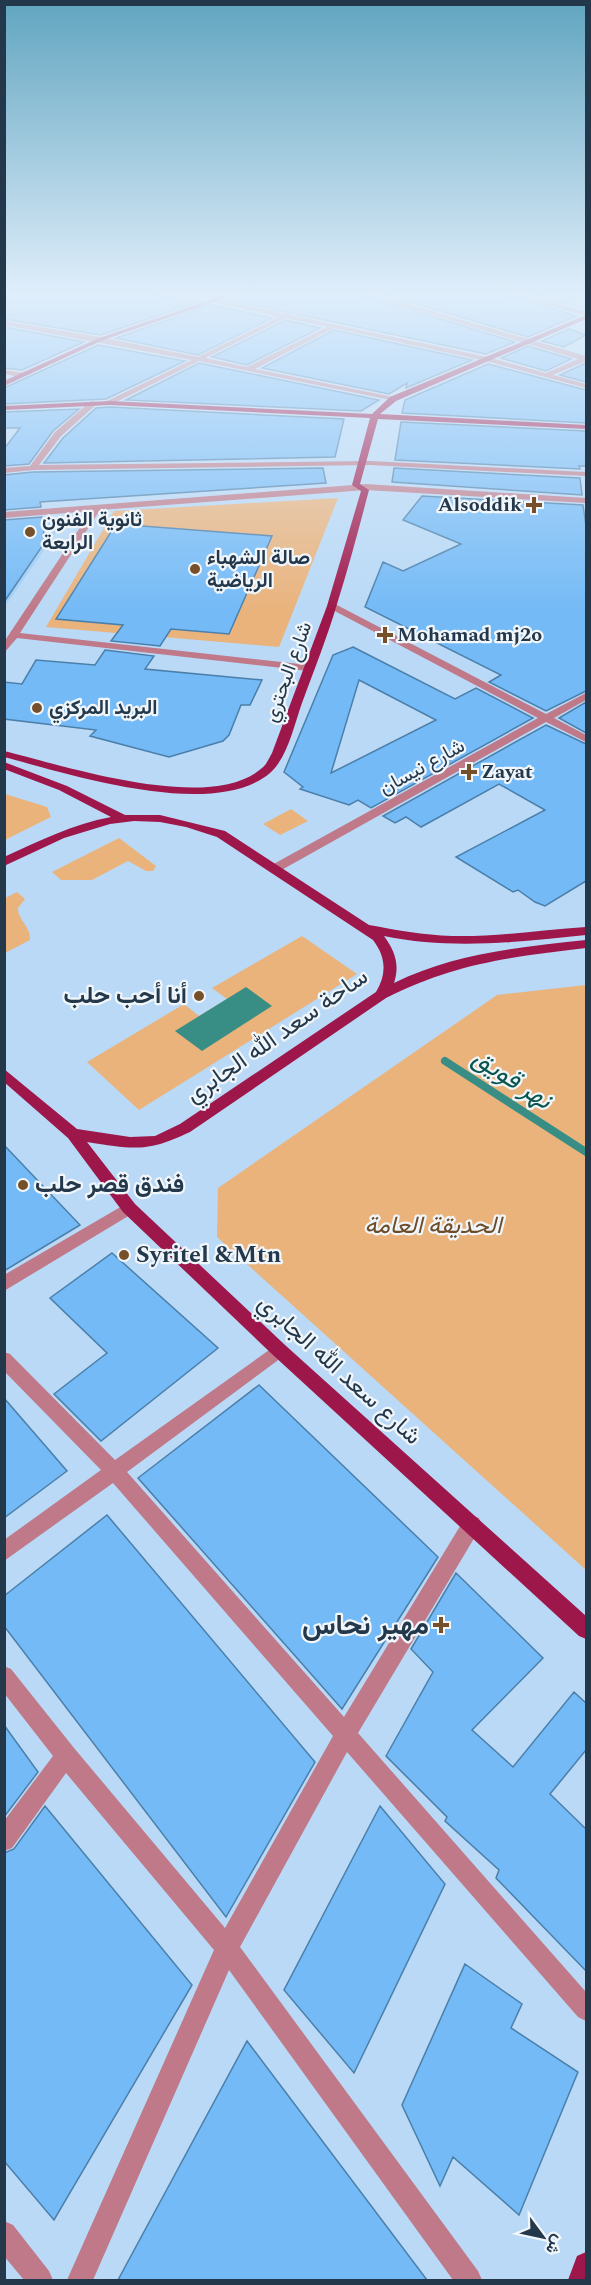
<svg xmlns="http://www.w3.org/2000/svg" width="591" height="2285" viewBox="0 0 591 2285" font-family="Spectral,Vazirmatn,serif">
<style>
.built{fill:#9fcef8}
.green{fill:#eab37c}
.water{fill:#388e85}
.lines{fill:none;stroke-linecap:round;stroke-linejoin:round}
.stream{stroke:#388e85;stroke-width:8}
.building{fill:#74baf6;stroke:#4b7faa;stroke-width:1.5;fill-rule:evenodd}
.minor{fill:#bf7988;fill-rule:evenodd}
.major{fill:#9e174a;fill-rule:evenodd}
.poi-dot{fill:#75502b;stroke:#f1f6fb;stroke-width:2}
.labels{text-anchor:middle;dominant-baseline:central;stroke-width:4.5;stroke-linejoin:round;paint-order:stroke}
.far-poi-label{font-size:20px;font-weight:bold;fill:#23384b;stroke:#f1f6fb;text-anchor:start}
.far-street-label{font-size:20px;fill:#23384b;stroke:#f1f6fb}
.poi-label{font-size:24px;font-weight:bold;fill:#23384b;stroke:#f1f6fb;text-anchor:start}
.street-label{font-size:24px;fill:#23384b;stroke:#f1f6fb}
.park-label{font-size:24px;font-style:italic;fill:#6d4c29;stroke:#f1f6fb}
.water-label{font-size:26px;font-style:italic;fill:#09554e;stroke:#f1f6fb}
.near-poi-label{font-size:28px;font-weight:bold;fill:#23384b;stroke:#f1f6fb;text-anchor:end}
</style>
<rect width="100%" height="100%" fill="#b9d9f6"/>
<path class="built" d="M57,518L63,521L50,542L5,606V521Z"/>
<path class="green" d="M338,498L279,647L46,627L114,511Z
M5,794L47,807L51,817L5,840Z
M291,809L308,821L280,835L263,824Z
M119,838L156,866L153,871H146L128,861L92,880H61L52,872Z
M17,892L25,899L18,908C18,921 31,926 30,940L5,953V898Z
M302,936L357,974L139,1110L87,1062L184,1004L199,1016L227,999L212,988Z
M586,985V1570L217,1237L218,1188L497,995Z"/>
<path class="water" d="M246,987L272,1006L202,1051L175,1031Z"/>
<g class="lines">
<path class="stream" d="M445,1061L586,1152"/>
</g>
<path class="building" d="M4,292H140L195,303L101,335L4,319Z
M246,292H353L515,342L486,354L229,300Z
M377,292H502L576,316L528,337Z
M526,292H586L562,303Z
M211,305L272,318L198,355L116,338Z
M286,320L320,328L247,365L212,357Z
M4,327L84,342L22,370L4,368Z
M569,329L586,335L564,347L542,341Z
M334,330L472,360L406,388L407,383L389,394L262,368Z
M98,345L185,361L106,399L4,404V388Z
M528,346L571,359L546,371L501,358Z
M199,363L379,400L361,411L126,400Z
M586,363V382L560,375Z
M488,364L586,390V423L402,413L405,400Z
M110,407L344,419L335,457L44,463L63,438L96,408Z
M79,409L53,431L29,464L4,466V449L20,428H4V412Z
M401,422L586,431V466H579L580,469L395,460Z
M323,468L326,483L40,502L41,507L4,510V475L33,472Z
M394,468L580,478L582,495L392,482Z
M422,496L583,505L586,526V691L546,711L489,682L501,675L365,607L383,562L403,571L461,544L403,520Z
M42,517L45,542L4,602V520Z
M116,524L272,536L229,634L171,629L160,646L111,641L123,625L56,619Z
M353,647L455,699L476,688L533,718L371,808L358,800L349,805L300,789L303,787L284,772L333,655ZM359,680L436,720L331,773Z
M105,650L154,656L145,669L262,680L250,705H241L229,735L223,741L169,757L90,736L96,730L4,719V682L22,684L36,660L95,665Z
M586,702V733L559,718Z
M546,725L586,744V881L545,906L535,902L518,890L513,892L456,857L545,810L499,784L421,827L406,817L395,823L383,816Z
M4,1145L80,1225L4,1271Z
M112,1253L218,1348L101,1441L54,1394L107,1353L50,1298Z
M259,1385L438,1557L342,1709L138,1478Z
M4,1398L67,1471L4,1518Z
M107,1515L315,1762L226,1917L4,1626V1596Z
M456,1573L543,1658L472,1730L513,1767L574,1692L586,1703V1750L550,1794L586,1829V1971L496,1878L499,1870L445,1821L447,1817L386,1756L433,1672L411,1649Z
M4,1725L38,1772L4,1817Z
M45,1806L192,1985L54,2220L4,2161V1853L14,1849Z
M380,1806L445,1884L354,2073L284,1990Z
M465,1964L522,2004L511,2028L578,2072L519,2215L453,2157L440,2186L402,2105Z
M247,2041L427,2280H118Z"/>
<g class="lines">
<path class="minor" d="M355,292H367L586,356V361L553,375L586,384V388L486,361L334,328L255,369L393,397L396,401L199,361L110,405L107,401L192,360L4,325V321L101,337L198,357L279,317L213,302L215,299L487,357L546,373L578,359ZM286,318L327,327L247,367L205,358Z
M504,292H516L586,312V316Z
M4,370L24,373L25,375L21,377L4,374Z
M91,401L98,403L61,436L39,465L370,461L586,472V476L370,465L33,470L4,473V468L30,466L55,432Z
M366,484L586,498V503L366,490L100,510L20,633L309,665L314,668L309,671L17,638L4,653V642L91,511L4,518V512Z
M329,604H335L546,714L586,693V700L554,718L586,735V742L546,722L278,872H270V866L538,718L329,608Z
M129,1202L135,1204L137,1208L135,1212L4,1291V1275Z
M279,1343L285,1345L288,1350L285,1355L127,1472L344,1717L465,1518L472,1515L479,1518L481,1524L479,1530L358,1733L586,1992V2021L578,2017L347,1752L240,1947L478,2271L482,2280H453L229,1970L93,2280H67L214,1950L66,1773L12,1848L4,1851V1821L53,1756L4,1693V1666L11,1669L74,1748L225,1928L333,1736L113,1483L4,1561V1540L101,1470L4,1371V1352L10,1354L115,1460Z
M4,2221L13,2225L49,2271L53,2280H24L4,2256Z"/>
<path class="major" d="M233,292H244L103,340L4,386V381L99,338Z
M586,315V319L396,401L380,414L586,425V429L378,419L360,484L369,490C359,528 349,566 337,604C327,638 314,670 302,703C294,725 288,757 270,773C213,821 69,774 4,757V751C66,766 210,814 262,768C267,764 269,758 272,753L327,606L361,491L352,485L370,418L110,405L4,410V406L110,401L372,414L390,397Z
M4,762L67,786L125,815H160L225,831L369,925C396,930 423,935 452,936C497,937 541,930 586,927V935C519,942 451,950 384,936C395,951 400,965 394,983C454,953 521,947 586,940V948C511,957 455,963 386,998L190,1132C146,1153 134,1149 87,1142L135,1204L285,1345L586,1616V1639L579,1636L273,1355L123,1212L68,1138L4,1082V1069L77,1129L130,1137L155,1136L180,1124L376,992C387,974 386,957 373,940L217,837L186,827L160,822L134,821L110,824L64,838L4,866V857C39,841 73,824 111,817L59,790L4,769Z
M586,2252V2280H568L577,2256Z"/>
</g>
<linearGradient id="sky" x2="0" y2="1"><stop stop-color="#61a5c0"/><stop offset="0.48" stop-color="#e0eefb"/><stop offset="1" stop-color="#e0eefb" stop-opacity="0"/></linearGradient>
<rect width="591" height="612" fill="url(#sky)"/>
<g class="poi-dot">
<path d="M531 496h6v6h6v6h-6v6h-6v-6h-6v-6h6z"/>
<circle cx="30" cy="532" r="6"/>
<circle cx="195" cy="569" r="6"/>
<path d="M382 626h6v6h6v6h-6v6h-6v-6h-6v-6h6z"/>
<circle cx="37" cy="708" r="6"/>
<path d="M466 763h6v6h6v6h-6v6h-6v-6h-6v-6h6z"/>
<circle cx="199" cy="996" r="6"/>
<circle cx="23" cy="1185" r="6"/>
<circle cx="124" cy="1255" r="6"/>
<path d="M438 1616h6v6h6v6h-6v6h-6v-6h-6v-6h6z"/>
</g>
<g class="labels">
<g class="far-poi-label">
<text x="522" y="505" text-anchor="end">Alsoddik</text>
<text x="42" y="520">ثانوية الفنون<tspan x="42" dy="23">الرابعة</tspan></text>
<text x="207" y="558">صالة الشهباء<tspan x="207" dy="23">الرياضية</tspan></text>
<text x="397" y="635">Mohamad mj2o</text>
<text x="49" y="708">البريد المركزي</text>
<text x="481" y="772">Zayat</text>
</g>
<g class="far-street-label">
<text transform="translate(288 672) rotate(-70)">شارع البحتري</text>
<text transform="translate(422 767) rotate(-29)">شارع نيسان</text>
</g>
<g class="poi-label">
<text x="187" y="996" text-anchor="end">أنا أحب حلب</text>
<text x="35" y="1185">فندق قصر حلب</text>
<text x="136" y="1255">Syritel &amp;Mtn</text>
</g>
<g class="street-label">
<text transform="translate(277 1036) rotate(-35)">ساحة سعد الله الجابري</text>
<text transform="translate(339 1370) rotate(42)">شارع سعد الله الجابري</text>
</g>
<g class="park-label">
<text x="433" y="1226">الحديقة العامة</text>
</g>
<g class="water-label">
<text transform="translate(512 1079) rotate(33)">نهر قويق</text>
</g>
<g class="near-poi-label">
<text x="429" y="1625">مهير نحاس</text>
</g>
</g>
<rect width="591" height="2285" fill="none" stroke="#23384b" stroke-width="12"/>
<g transform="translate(543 2237) rotate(123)" stroke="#f1f6fb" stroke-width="4.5" paint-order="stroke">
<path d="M0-4.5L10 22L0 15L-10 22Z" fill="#23384b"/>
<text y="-9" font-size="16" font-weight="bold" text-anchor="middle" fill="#23384b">ش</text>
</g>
</svg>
